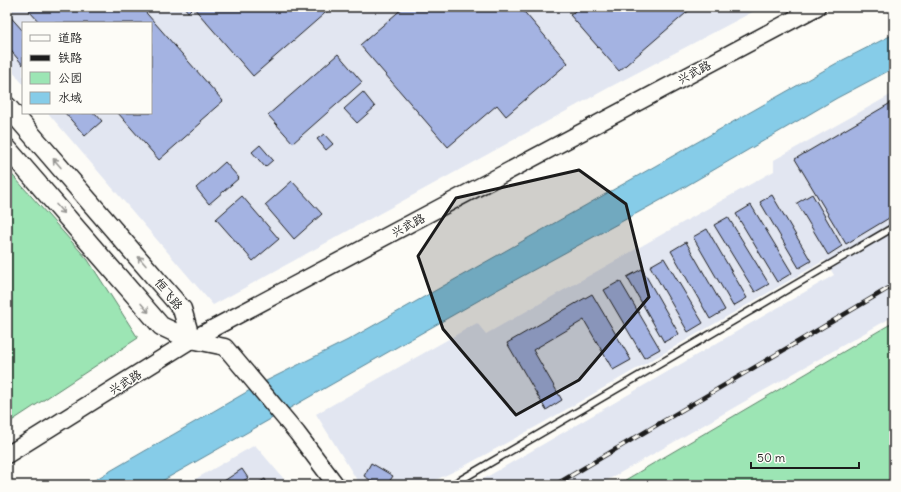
<svg xmlns="http://www.w3.org/2000/svg" width="901" height="492" viewBox="0 0 901 492" font-family="Delius,'LXGW WenKai TC',sans-serif">
<style>
.built{fill:#e2e6f1}
.green{fill:#9ce5b4;stroke:#5c8068}
.water{fill:#86cce8;stroke:#5c8696}
.building{fill:#a4b3e2;stroke:#1c1c1c}
.lines{fill:none;stroke-linecap:round;stroke-linejoin:round}
.service-casing{stroke:#1c1c1c;stroke-width:9}
.tertiary-casing{stroke:#1c1c1c;stroke-width:19}
.secondary-casing{stroke:#1c1c1c;stroke-width:21}
.service{stroke:#fdfcf7;stroke-width:6}
.tertiary{stroke:#fdfcf7;stroke-width:16}
.secondary{stroke:#fdfcf7;stroke-width:18}
.rail-casing{stroke:#1c1c1c;stroke-width:4.5}
.rail{stroke:#fdfcf7;stroke-width:3;stroke-dasharray:9;stroke-linecap:butt}
.oneway{stroke:#989794}
.marked{fill:#1c1c1c;fill-opacity:0.2;stroke:#1c1c1c;stroke-width:3;stroke-linejoin:round}
.labels{text-anchor:middle;dominant-baseline:central;stroke-width:3.5;stroke-linejoin:round;paint-order:stroke}
.street-label{font-size:12px;fill:#1c1c1c;stroke:#fdfcf7}
</style>
<rect width="100%" height="100%" fill="#fdfcf7"/>
<filter id="ink" filterUnits="userSpaceOnUse"><feTurbulence type="fractalNoise" baseFrequency=".025" numOctaves="2"/><feDisplacementMap in="SourceGraphic" scale="8" xChannelSelector="R" yChannelSelector="G"/><feConvolveMatrix kernelMatrix="1 2 1 2 8 2 1 2 1" color-interpolation-filters="sRGB"/></filter>
<g filter="url(#ink)">
<path class="built" d="M7,7H762L610,87L213,305L48,113H151V23H23V84L7,65Z
M894,93V316L599,485H473L834,275L825,260L541,424L459,469L425,485H360L316,414L477,323L486,334L774,171V160Z
M255,445L289,485H185Z"/>
<path class="green" d="M7,169L88,260L138,338L7,424Z
M894,322V485H617L654,463Z"/>
<path class="water" d="M894,34V68L837,98L681,189L497,290L155,485H86L264,382L348,340L837,63Z"/>
<path class="building" d="M33,7H141L223,101L200,121L201,123L159,160L118,113H151V23H40L29,11Z
M184,7H332L253,76L193,7L188,12Z
M404,7H520L568,63L506,116L497,105L448,147L360,45Z
M580,7H693L619,71L570,15Z
M7,13L23,31V65L7,46Z
M338,54L362,82L293,143L268,115Z
M363,92L375,107L357,123L344,109Z
M894,101V215L846,244L795,159Z
M65,113H95L102,121L85,136Z
M324,134L333,144L326,150L317,139Z
M260,145L273,160L265,167L252,152Z
M225,162L239,178L209,204L196,188Z
M292,181L322,214L294,239L265,205Z
M812,194L842,246L828,255L797,203Z
M772,195L811,261L799,268L760,202Z
M242,196L279,239L253,261L216,219Z
M751,205L792,273L777,282L736,214Z
M728,217L769,284L755,292L714,225Z
M707,229L747,298L733,306L693,237Z
M686,242L725,310L710,319L671,251Z
M664,258L703,323L688,332L650,266Z
M642,269L679,334L664,342L627,277Z
M620,281L660,349L644,358L604,290Z
M592,294L631,360L613,370L584,320L533,350L562,400L546,410L507,343Z
M371,463L393,476L387,485H378L364,476Z
M242,469L248,478L236,485H218Z
M265,479L268,485H255Z"/>
<g class="lines">
<g class="service-casing">
<path id="service" d="M452,485L894,227"/>
</g>
<g class="tertiary-casing">
<path id="tertiary" d="M191,340L225,347L297,433L336,485
M7,455L191,340L817,7"/>
</g>
<g class="secondary-casing">
<path id="secondary" d="M7,106L182,309L191,340
M7,148L161,326L191,340"/>
</g>
<use href="#service" class="service"/>
<use href="#tertiary" class="tertiary"/>
<use href="#secondary" class="secondary"/>
<g class="rail-casing">
<path id="rail" d="M555,485L894,285"/>
</g>
<use href="#rail" class="rail"/>
</g>
<defs><path id="oneway-shaft" d="M-6 0H5M1.5-3L5.5 0L1.5 3" fill="none" stroke-width="1.6" stroke-linecap="round" stroke-linejoin="round"/></defs>
<g class="oneway">
<use href="#oneway-shaft" transform="translate(57 163) rotate(-131)"/>
<use href="#oneway-shaft" transform="translate(60 209) rotate(49)"/>
<use href="#oneway-shaft" transform="translate(142 261) rotate(-131)"/>
<use href="#oneway-shaft" transform="translate(145 308) rotate(49)"/>
</g>
</g>
<path class="marked" d="M579,170L626,204L649,297L579,380L516,415L443,329L418,256L456,198Z"/>
<g class="labels">
<g class="street-label">
<text transform="translate(694 72) rotate(-28)">兴武路</text>
<text transform="translate(408 225) rotate(-28)">兴武路</text>
<text transform="translate(169 294) rotate(51)">恒飞路</text>
<text transform="translate(125 382) rotate(-32)">兴武路</text>
</g>
</g>
<rect width="901" height="492" fill="none" stroke="#fdfcf7" stroke-width="24"/>
<rect x="12" y="12" width="877" height="468" fill="none" stroke="#1c1c1c" stroke-width="1.5" filter="url(#ink)"/>
<rect x="22" y="22" width="130" height="92" fill="#fdfcf7" stroke="#a3a29f"/>
<rect x="30" y="35" width="20" height="6" fill="#fdfcf7" stroke="#a3a29f"/>
<text x="58" y="42" font-size="12" fill="#1c1c1c">道路</text>
<rect x="30" y="55" width="20" height="6" fill="#1c1c1c" stroke="#a3a29f"/>
<text x="58" y="62" font-size="12" fill="#1c1c1c">铁路</text>
<rect x="30" y="72" width="20" height="12" fill="#9ce5b4" stroke="#a3a29f"/>
<text x="58" y="82" font-size="12" fill="#1c1c1c">公园</text>
<rect x="30" y="92" width="20" height="12" fill="#86cce8" stroke="#a3a29f"/>
<text x="58" y="102" font-size="12" fill="#1c1c1c">水域</text>
<path d="M751 462v6h108v-6" fill="none" stroke="#1c1c1c" stroke-width="2"/>
<text x="757" y="462" font-size="12" fill="#1c1c1c" stroke="#fdfcf7" stroke-width="3" paint-order="stroke">50 m</text>
</svg>
